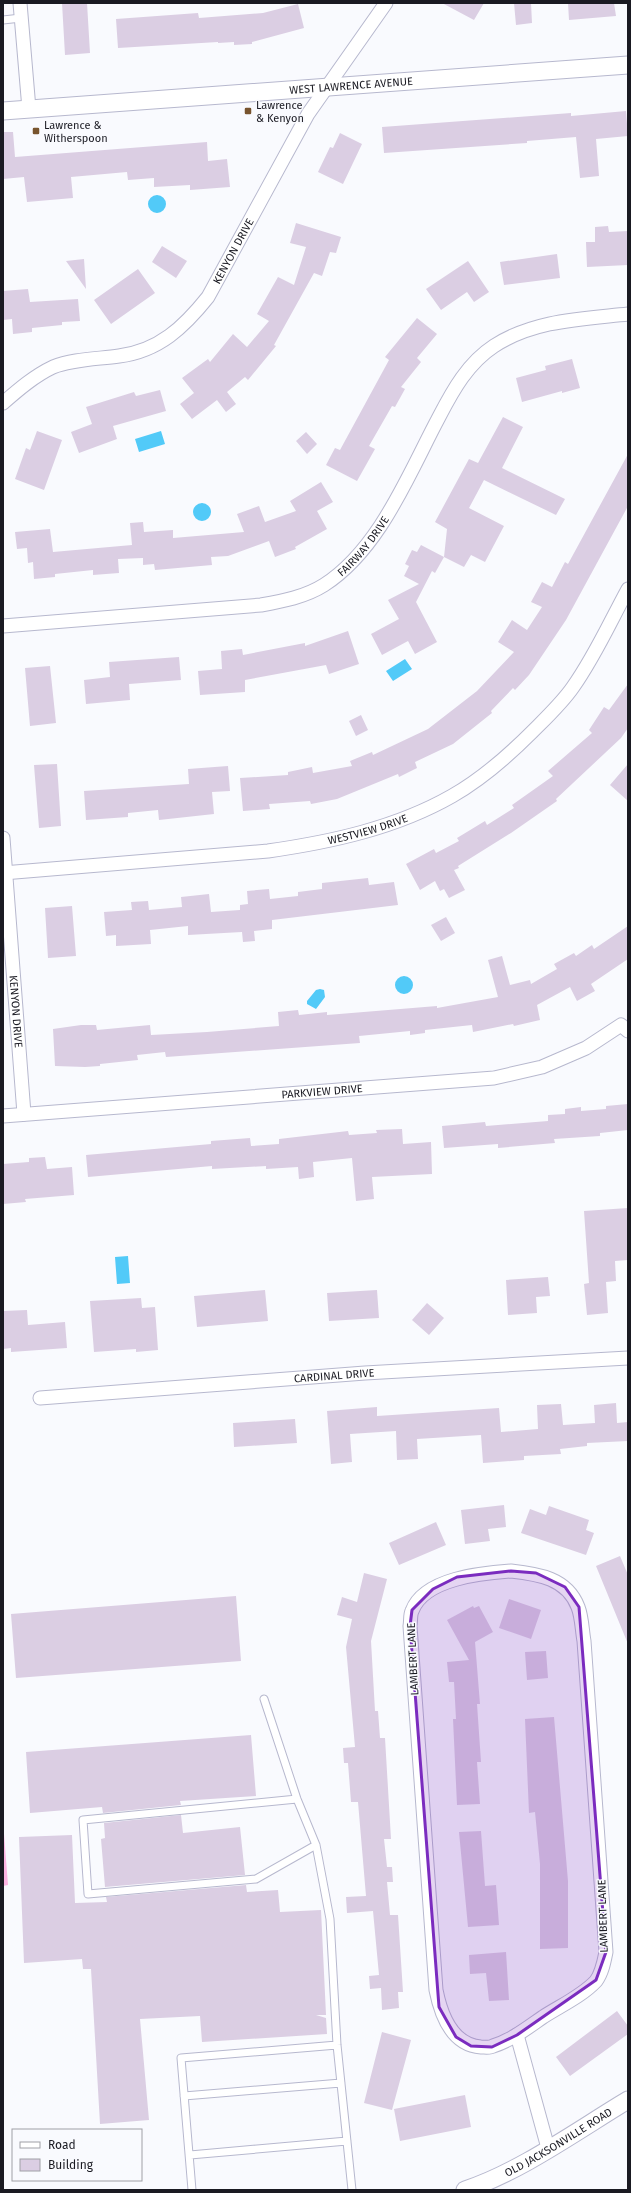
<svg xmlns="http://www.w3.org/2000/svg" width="631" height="2193" viewBox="0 0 631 2193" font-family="'Fira Sans',sans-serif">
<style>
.green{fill:#fdb4e3}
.water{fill:#52caf8}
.building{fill:#dbcee3}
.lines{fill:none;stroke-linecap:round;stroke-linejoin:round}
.service-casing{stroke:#b7b8ce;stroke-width:9}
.minor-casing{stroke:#b7b8ce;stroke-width:15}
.tertiary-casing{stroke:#b7b8ce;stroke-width:19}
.service{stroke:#fff;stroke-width:7}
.minor{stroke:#fff;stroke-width:13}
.tertiary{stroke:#fff;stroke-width:17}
.marked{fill:#7b2cbf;fill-opacity:0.2;stroke:#7b2cbf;stroke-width:3;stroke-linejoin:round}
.poi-dot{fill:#78542e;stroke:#f9fafe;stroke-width:1.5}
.labels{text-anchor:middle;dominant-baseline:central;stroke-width:3;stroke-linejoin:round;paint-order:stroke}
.street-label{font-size:11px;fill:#1a1a22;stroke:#f9fafe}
.poi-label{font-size:11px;fill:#1a1a22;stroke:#f9fafe;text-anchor:start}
</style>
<rect width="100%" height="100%" fill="#f9fafe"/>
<path class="green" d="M3,1821L8,1885L3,1886Z"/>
<path class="water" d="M148 204a9 9 0 1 1 18 0a9 9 0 1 1-18 0Z
M161,431L165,444L139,452L135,439Z
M193 512a9 9 0 1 1 18 0a9 9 0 1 1-18 0Z
M405,659L412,669L393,681L386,671Z
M395 985a9 9 0 1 1 18 0a9 9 0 1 1-18 0Z
M320,989L324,990L325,997L316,1009L307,1004V1001L316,990Z
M128,1256L130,1283L117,1284L115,1257Z"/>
<path class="building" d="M62,3H87L90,53L65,55Z
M442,3H484L474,20Z
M514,3H531L532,23L516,25Z
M568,3H614L616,16L569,20Z
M298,4L304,28L252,42V44L234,45V42L218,43V42L118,48L116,19L198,13L199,18L263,13Z
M626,111L628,136L596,139L599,176L580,178L576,137L527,141V143L384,153L382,127L571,113V116Z
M3,132H13L15,157L207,142L208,161L227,159L230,187L190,190V185L154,187V178L128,180L127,172L71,177L73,198L27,202L24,177L3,179Z
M340,133L362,144L343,184L318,172L330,147L333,148Z
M296,223L341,237L336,253L330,252L322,276L314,273L274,345L276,346L248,380L245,377L227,392L236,404L226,412L217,400L192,419L180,404L194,393L182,378L208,359L210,362L233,334L247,347L269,321L257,314L278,277L294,285L306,247L290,243Z
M608,226L609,232L628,231V265L587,267L586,242H595V227Z
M162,246L187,261L176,278L152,262Z
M557,254L560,278L504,285L500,262Z
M84,259L86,289L66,261Z
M468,261L489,292L474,302L467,292L441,310L426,289Z
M138,269L155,293L111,324L94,300Z
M28,289L30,302L78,299L80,321L62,322V325L32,328V332L13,334L12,319L3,320V291Z
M417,318L437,334L417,358L421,362L401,387L405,389L395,407L392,406L369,446L375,449L357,481L326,465L335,448L340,450L389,360L385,357Z
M572,359L580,388L562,393V391L522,402L516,378L546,370L545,366Z
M160,390L166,411L113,426L117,439L79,453L71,432L92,424L86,407L134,392L136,396Z
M503,417L523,427L502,468L565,499L556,515L484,480L469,508L504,526L485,562L471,555L464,567L444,557L447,529L435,522L469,459L478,463Z
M37,431L62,440L44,490L15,479L26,448L30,450Z
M306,432L317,444L307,454L296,441Z
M628,454V506L566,620L529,675L515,690L513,688L491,711L492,713L453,744L415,762L417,768L399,777L398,774L337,799L311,804L310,801L269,804L270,809L243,811L240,778L288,775V772L312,767L313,773L352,766L350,761L372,752L373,755L428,729L477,691L514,652L498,642L512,620L527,630L542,607L531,602L542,582L552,587L565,562L568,564Z
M321,482L333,502L317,511L327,529L295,547L296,549L275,557L269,541L228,556L211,557L212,565L155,570L154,564L143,565V558L118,559L119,573L93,575V570L55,574V577L34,579L33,562L28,563L27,548L17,549L15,532L50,529L53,552L132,545L130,523L143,522L144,532L173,530V538L244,532L237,514L259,506L265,522L296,511L290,501Z
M421,545L444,557L435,573L432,571L416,602L437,642L415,654L408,641L382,655L371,634L399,619L388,600L419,584L404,576L409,566L405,564L412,550L417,552Z
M348,631L359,664L329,674L326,665L245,680V692L200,695L198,671L222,669L221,651L242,649L243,655L305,643V646Z
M179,657L181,680L129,684L130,700L86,704L84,680L110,677L109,662Z
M50,666L56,723L30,726L25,668Z
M628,684V728L621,738L556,799L557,801L511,833L458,866L459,868L454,870L465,890L449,898L444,889L440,891L435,881L420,890L406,864L434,849L436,853L459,841L457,838L485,821L487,825L514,808L512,805L553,776L548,771L592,733L589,730L604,707L609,710Z
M361,715L368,730L356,736L349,721Z
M57,764L61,826L39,828L34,765Z
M628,764V801L610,785Z
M228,766L230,791L212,792L214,814L159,820L158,810L128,813V817L86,820L84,791L189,784L188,769Z
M368,878L369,885L394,882L398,905L272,920V929L254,931L255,941L243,942L242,932L188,935V926L150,930L151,944L116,946V935L106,936L104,912L132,910L131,902L148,901L149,910L182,907L181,897L209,894L211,912L240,910V905L248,904L247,891L269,889L270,899L298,896V892L322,889V883Z
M72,906L76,956L48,958L45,908Z
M446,917L455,933L441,941L431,925Z
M628,926V959L591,984L595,991L577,1001L570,987L537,1005L540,1020L514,1026L513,1024L473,1032L472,1025L425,1030V1033L410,1035V1031L359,1036L360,1043L166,1057L165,1052L137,1055L138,1060L100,1064V1066L85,1067L55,1066L53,1029L81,1025H96L97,1030L150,1025L151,1035L207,1032L279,1026L278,1012L298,1010L299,1015L327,1012V1015L437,1006V1008L498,997L488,960L502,956L510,985L530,980L531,984L557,969L554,964L574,953L576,956L592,945L594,949Z
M628,1104V1130L600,1133V1136L554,1139L555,1143L498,1148V1144L444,1148L442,1126L485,1122L486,1126L548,1121V1115L565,1114V1109L581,1107V1111L606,1109V1106Z
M402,1129L403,1144L431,1142L432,1174L372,1177L374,1199L356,1201L352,1158L313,1162L314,1177L299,1179L298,1167L266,1169V1166L212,1169V1166L88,1177L86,1155L211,1144V1141L250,1138L251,1146L279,1144V1139L348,1131L349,1135L377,1133L376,1130Z
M45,1157L47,1169L72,1167L74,1195L25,1199L26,1202L3,1204V1164L29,1162V1158Z
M628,1208V1260L615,1261L616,1281L606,1282L608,1313L587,1315L584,1284L589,1283L584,1211Z
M548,1277L550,1296L536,1297L537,1313L508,1315L506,1280Z
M265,1290L268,1321L197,1327L194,1296Z
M377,1290L379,1318L329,1321L327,1293Z
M141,1298L142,1308L155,1307L158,1350L136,1352V1349L94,1352L90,1301Z
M427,1303L444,1318L429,1335L412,1320Z
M27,1310L28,1325L65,1322L67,1348L11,1352V1348L3,1349V1311Z
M616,1403L617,1423L628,1422V1441L587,1443V1446L560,1449L561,1454L524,1456V1460L483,1463L481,1435L417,1439L418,1459L397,1460L396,1431L350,1434L352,1462L331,1464L327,1411L377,1407V1416L499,1408L501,1432L538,1429L537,1405L561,1404L563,1425L595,1423L594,1405Z
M295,1419L297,1443L234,1447L233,1423Z
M504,1505L506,1527L488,1529L490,1541L465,1544L461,1510Z
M549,1506L589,1520L586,1530L594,1533L586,1555L521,1533L530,1509L546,1515Z
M436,1522L446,1545L399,1565L389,1543Z
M620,1556L628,1575V1644L596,1566Z
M364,1573L387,1579L371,1641L375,1711H378L380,1738H385L391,1839H384L387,1867H392L393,1882H387L390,1915H398L403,1992H398L399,2008L382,2010L381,1988L370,1989L369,1976L379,1975L373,1911L347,1913L346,1897L366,1896L358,1802H351L348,1763H344L343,1748L355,1747L346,1647L352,1619L337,1615L342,1597L357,1602Z
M236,1596L241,1661L16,1678L11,1614Z
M509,1599L541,1610L531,1639L499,1628Z
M473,1606L474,1608L479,1606L493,1632L475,1642L480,1704H477L481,1762H477L480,1804L457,1805L453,1719H456L454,1682H449L447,1662L469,1660L447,1620Z
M546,1651L548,1678L527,1680L525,1652Z
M554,1717L568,1881V1948L540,1949V1864L535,1812L529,1813L525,1719Z
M251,1735L256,1796L180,1801L181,1805L103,1813L102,1807L30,1813L26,1752Z
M181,1815L183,1833L240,1827L245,1875L105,1887L101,1839L105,1838L104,1823Z
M481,1831L485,1886L496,1885L499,1925L468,1927L459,1832Z
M72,1835L75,1903L107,1902L106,1897L246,1885L247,1892L278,1890L280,1912L321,1910L326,2015H316L326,2018L327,2034L202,2042L200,2016L140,2019L149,2120L100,2124L91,1969H83L82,1959L24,1963L19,1837Z
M506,1952L509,2000L489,2001L486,1973L470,1974L469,1955Z
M617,2011L628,2026V2034L570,2076L556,2057Z
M382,2032L411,2040L392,2110L364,2103Z
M465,2095L471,2127L400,2141L394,2109Z"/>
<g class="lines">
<g class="service-casing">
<path id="service" d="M3,20L21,18
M264,1699L297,1799L316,1845L330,1919L337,2045L352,2190
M297,1799L83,1820L88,1894L256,1879L316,1845
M184,2096L341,2083
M190,2155L347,2141
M192,2190L181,2058L337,2045"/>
</g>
<g class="minor-casing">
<g id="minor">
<path d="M20,3L29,109"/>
<path id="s1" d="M3,403C18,390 34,376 53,367C73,359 98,359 119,356C159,351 184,327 208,297L308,114L386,3"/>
<path id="s2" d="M3,626L261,605C283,601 305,597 324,585C380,549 409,473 439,417C453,390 468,363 494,346C534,320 582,319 628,314"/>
<path id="s3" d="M3,838L24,1114"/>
<path id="s4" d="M3,873L268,851C331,842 396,828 452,796C482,779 509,755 532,732C546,718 562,703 573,687C595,656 610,622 628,589"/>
<path id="s5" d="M3,1116L494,1078L542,1067L586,1048L621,1025L628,1031"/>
<path id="s6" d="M40,1398L365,1373L628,1358"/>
<path d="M511,1571C538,1574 567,1578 578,1607C582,1617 582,1630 584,1641L606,1952C604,1962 602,1973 596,1981C582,1996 560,2006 543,2017C527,2028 512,2040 493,2046C490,2048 485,2047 481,2047C452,2045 441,2015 436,1990L410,1626C411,1621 410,1615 412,1611C424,1578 483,1573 511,1571Z"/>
<path d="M517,2035L548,2148"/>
</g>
</g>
<g class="tertiary-casing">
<g id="tertiary">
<path id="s7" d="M3,111L628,65"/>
<path id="s8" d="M465,2190C520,2172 578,2130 628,2100"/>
</g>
</g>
<use href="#service" class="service"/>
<use href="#minor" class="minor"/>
<use href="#tertiary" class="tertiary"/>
</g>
<path class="marked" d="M511,1571L536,1573L565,1587L579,1607L606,1952L596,1980L517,2035L492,2047L471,2046L456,2037L439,2007L410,1626L412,1610L433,1589L457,1577Z"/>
<g class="poi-dot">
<rect x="244" y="107" width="8" height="8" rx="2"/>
<rect x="32" y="127" width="8" height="8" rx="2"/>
</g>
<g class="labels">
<g class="street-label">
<text stroke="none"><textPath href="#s7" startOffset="349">WEST LAWRENCE AVENUE</textPath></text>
<text stroke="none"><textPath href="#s1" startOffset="291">KENYON DRIVE</textPath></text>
<text stroke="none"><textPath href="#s2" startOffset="381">FAIRWAY DRIVE</textPath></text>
<text stroke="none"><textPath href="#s4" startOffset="368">WESTVIEW DRIVE</textPath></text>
<text stroke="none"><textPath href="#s3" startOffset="174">KENYON DRIVE</textPath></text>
<text stroke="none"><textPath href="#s5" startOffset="320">PARKVIEW DRIVE</textPath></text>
<text stroke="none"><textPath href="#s6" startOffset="295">CARDINAL DRIVE</textPath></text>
<text transform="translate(413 1659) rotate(-93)">LAMBERT LANE</text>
<text transform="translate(603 1916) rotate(-92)">LAMBERT LANE</text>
<text stroke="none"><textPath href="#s8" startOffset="105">OLD JACKSONVILLE ROAD</textPath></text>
</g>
<g class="poi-label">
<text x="256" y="105">Lawrence<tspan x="256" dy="13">&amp; Kenyon</tspan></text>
<text x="44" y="125">Lawrence &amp;<tspan x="44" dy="13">Witherspoon</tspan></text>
</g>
</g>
<rect width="631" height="2193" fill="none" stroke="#1a1a22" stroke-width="8"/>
<rect x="12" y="2129" width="130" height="52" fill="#f9fafe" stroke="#a0a0a6"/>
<rect x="20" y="2142" width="20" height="6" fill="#ffffff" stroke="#a0a0a6"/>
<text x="48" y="2149" font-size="12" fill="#1a1a22">Road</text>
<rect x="20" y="2159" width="20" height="12" fill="#dbcee3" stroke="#a0a0a6"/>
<text x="48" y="2169" font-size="12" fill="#1a1a22">Building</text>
</svg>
